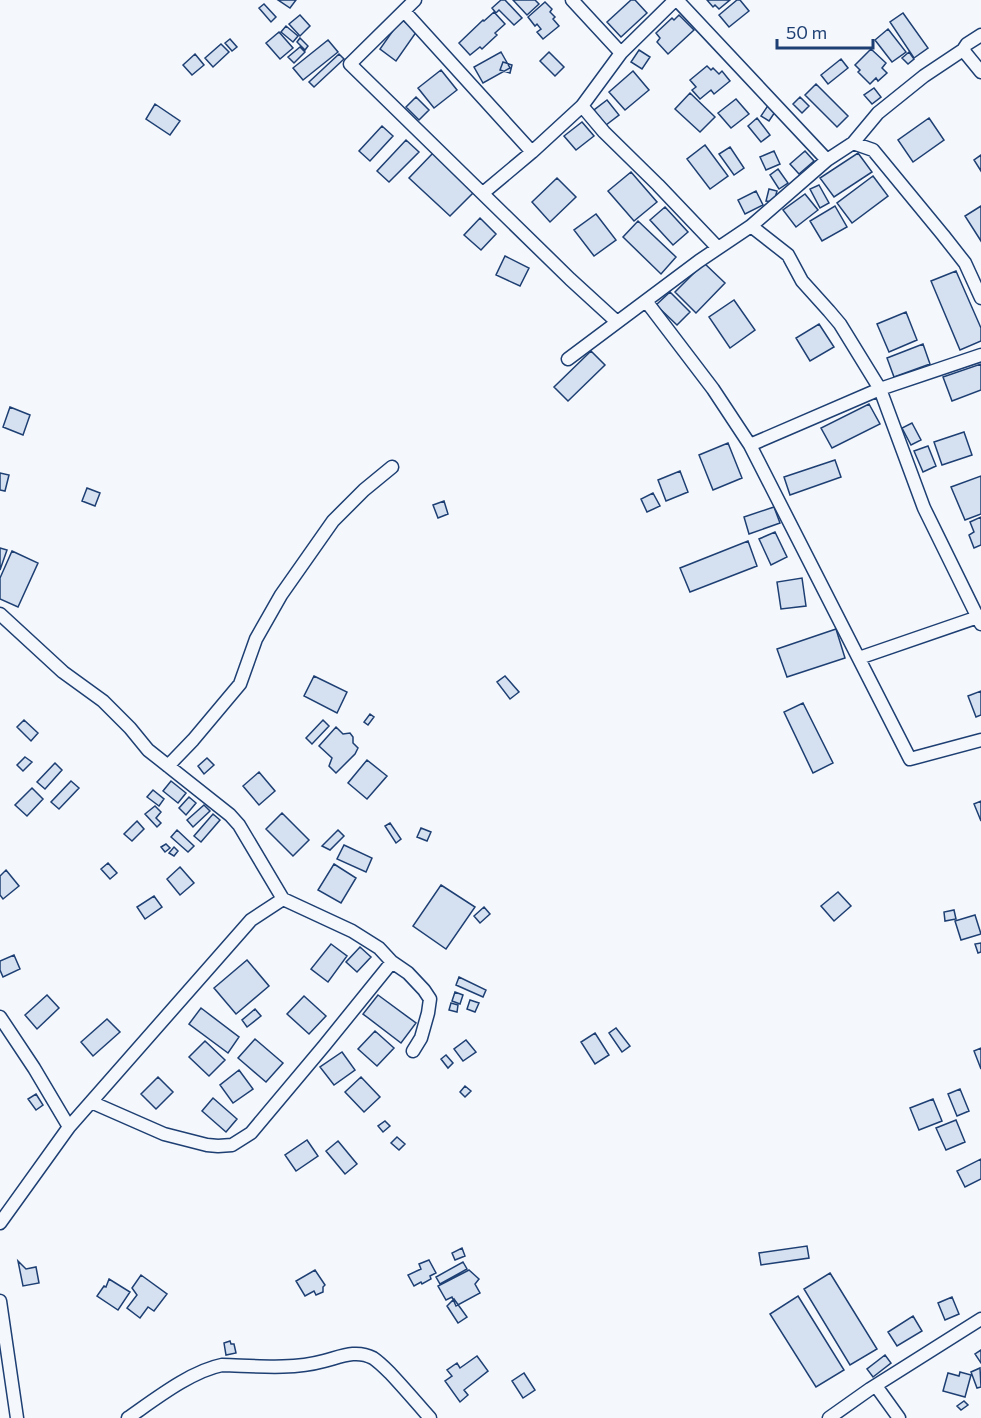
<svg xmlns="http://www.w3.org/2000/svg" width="981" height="1418" viewBox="0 0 981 1418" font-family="Commissioner,sans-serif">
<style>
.building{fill:#d5e0f0;stroke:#1d3f73;stroke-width:1.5}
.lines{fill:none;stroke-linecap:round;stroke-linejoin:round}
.minor-casing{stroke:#1d3f73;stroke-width:15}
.minor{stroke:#f4f7fb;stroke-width:12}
</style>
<rect width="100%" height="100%" fill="#f4f7fb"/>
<path class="building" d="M278,0H296L290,8Z
M501,0H505L522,18L514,25L499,10L496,13L492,8Z
M513,0H535L539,4L527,15Z
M631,0H635L647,13L621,37L607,22Z
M707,0H730L719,9L715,5L713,7Z
M737,0H740L749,11L729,27L719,15Z
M545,2L552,9L550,12L555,17L553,19L559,26L543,39L537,32L541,29L537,24L535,26L528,17Z
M264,4L276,17L271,22L259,8Z
M494,12L505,24L495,33L497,35L482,49L480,47L470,55L459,43L483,20L484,21Z
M903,13L928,48L914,58L890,22Z
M300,15L310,26L300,36L289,24Z
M679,15L694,30L668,54L657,42L660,38L656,33L672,18L674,20Z
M398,17L417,31L396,61L380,49L397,25Z
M286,26L298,36L293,42L281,32Z
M888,29L906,52L892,62L875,40Z
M279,32L293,48L280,59L266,43Z
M300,38L308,46L305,50L297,42Z
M230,39L237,47L232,51L225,43Z
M328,40L338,52L303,80L293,68Z
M221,44L229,52L213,67L205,58Z
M300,47L305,52L294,63L288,57Z
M871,49L886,63L882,68L887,73L878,81L876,78L870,84L858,72L860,70L855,65Z
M639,50L650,57L642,69L631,62Z
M501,52L510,68L483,83L474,67Z
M549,52L564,67L555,76L540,61Z
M909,52L914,59L908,64L902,58Z
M195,54L204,65L192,75L183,65Z
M339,54L344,59L314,87L309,82Z
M841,59L848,68L828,84L821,75Z
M503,62L512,65L510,73L500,70Z
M707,66L711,70L713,68L719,74L722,71L730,81L714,94L711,90L700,99L692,90L696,87L690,80Z
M441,70L457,90L434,108L418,88Z
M633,71L649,90L625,110L609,92Z
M816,84L848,116L837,127L805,95Z
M874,88L881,97L872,104L864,95Z
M690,93L715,117L700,132L675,109Z
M416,97L429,110L419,120L406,107Z
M800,97L809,106L802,113L793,104Z
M736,99L749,114L731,128L718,113Z
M607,100L619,115L606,125L594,110Z
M155,104L180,121L170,135L146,119Z
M769,104L777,109L769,121L761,116Z
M757,118L770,135L761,142L748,126Z
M929,118L944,140L913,162L898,140Z
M582,122L594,136L576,150L564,136Z
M382,126L393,136L370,161L359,151Z
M406,140L419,152L389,182L377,171Z
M705,145L728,176L710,189L687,159Z
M730,147L744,168L734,175L719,154Z
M774,151L780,164L766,170L760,157Z
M805,151L814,161L799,174L790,164Z
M433,153L474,192L450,216L409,178Z
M858,153L872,172L834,197L820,178Z
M981,155V171L974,160Z
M778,169L788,183L779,189L770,175Z
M631,172L657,202L634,221L608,191Z
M873,176L888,196L852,223L837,203Z
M557,178L576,197L550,222L532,202Z
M819,185L829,203L820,208L810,189Z
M769,189L777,191L774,202L766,201Z
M756,191L763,205L745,214L738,200Z
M805,194L818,210L796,227L783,210Z
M835,206L847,227L822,241L810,221Z
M981,206V241L965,216Z
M665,207L688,232L673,245L650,220Z
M596,214L616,240L594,256L574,230Z
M480,218L496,234L481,250L464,235Z
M638,221L676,257L661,274L623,237Z
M505,256L529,268L520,286L496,275Z
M704,263L725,283L696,313L675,292Z
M956,271L981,328V341L960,350L931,281Z
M670,292L690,312L677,325L656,305Z
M734,300L755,330L730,348L709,317Z
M906,312L917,340L889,352L877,324Z
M819,324L834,347L810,361L796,338Z
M923,344L930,364L894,377L887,358Z
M591,351L605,365L568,401L554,387Z
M981,364V390L952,401L943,377Z
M869,404L880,424L832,448L821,428Z
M10,407L30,415L23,435L3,427Z
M912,423L921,440L911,445L902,428Z
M964,432L972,455L942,465L934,442Z
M728,443L742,478L713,490L699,455Z
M928,446L936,466L923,472L914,451Z
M835,460L841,477L790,495L784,477Z
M680,471L688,492L666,501L658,480Z
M0,473L9,475L5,491L0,490Z
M981,476V514L965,520L951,487Z
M87,488L100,493L95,506L82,501Z
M653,493L660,506L647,512L641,499Z
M444,501L448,514L438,518L433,505Z
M774,507L780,523L749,534L744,517Z
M981,517V545L974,548L969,535L974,532L970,522Z
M775,532L787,557L771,565L759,539Z
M748,541L757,566L690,592L680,568Z
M0,548L7,550L0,570Z
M12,551L38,563L18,607L0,599V578Z
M802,578L806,606L781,609L777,582Z
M836,629L845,658L787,677L777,649Z
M314,676L347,692L337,713L304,696Z
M505,676L519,692L510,699L497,682Z
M981,691V715L976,717L968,696Z
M803,703L833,763L813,773L784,712Z
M370,714L374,717L368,725L364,722Z
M24,720L38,733L31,741L17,727Z
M323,720L329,726L312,744L306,738Z
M336,727L343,734L350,733L353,737V743L358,748L355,754L336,773L329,766L332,758L319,746Z
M25,757L32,762L23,771L17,765Z
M207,758L214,765L204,774L198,766Z
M367,760L387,776L367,799L348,783Z
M55,763L62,770L45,789L37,782Z
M259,772L275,791L259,805L243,786Z
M71,781L79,788L59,809L51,802Z
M171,781L186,793L178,803L163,791Z
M32,788L43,799L27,816L15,805Z
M153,790L164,799L159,806L147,797Z
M189,797L196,803L186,815L179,808Z
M981,801V821L974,804Z
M204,805L210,811L193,827L187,820Z
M155,806L161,812L156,818L161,823L157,827L145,814Z
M282,813L309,840L293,856L266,829Z
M213,814L220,820L201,842L194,836Z
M137,821L144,829L132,841L124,834Z
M390,823L401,839L396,843L385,826Z
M421,828L431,832L427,841L417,837Z
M177,830L194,846L188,852L171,837Z
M338,830L344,836L330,850L322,846Z
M166,844L170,848L165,852L161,847Z
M344,845L372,858L366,872L337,859Z
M174,847L178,851L174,856L169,853Z
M108,863L117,873L110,879L101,869Z
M334,864L356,878L341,903L318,890Z
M180,867L194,883L180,895L167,879Z
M6,870L19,886L3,899L0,895V876Z
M441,885L475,907L446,949L413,926Z
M838,892L851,906L834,921L821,906Z
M154,896L162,907L145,919L137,907Z
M484,907L490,914L480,923L474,916Z
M954,910L956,919L945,921L944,912Z
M975,915L981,934L961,940L955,921Z
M981,943V952L978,953L975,944Z
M331,944L347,956L328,982L311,969Z
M360,947L371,957L357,972L346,962Z
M14,955L20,969L3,977L0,970V961Z
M247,960L269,986L236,1014L214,988Z
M459,977L486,990L483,997L456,985Z
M455,992L463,995L460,1004L452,1001Z
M47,995L59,1008L37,1029L25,1015Z
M378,995L416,1023L401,1043L363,1014Z
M304,996L326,1016L309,1034L287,1014Z
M470,1000L479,1003L475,1012L467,1009Z
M451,1003L458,1005L457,1012L449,1010Z
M201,1008L239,1037L228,1053L189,1024Z
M255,1009L261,1016L247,1027L242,1020Z
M107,1019L120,1032L93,1056L81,1042Z
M616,1028L630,1046L622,1052L609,1033Z
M375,1031L394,1048L377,1066L358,1049Z
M595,1033L609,1055L595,1064L581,1042Z
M255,1039L283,1063L266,1082L238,1058Z
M466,1040L476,1052L463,1061L454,1049Z
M205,1041L225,1060L209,1076L189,1057Z
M981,1048V1069L974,1051Z
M342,1052L355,1070L334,1085L320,1067Z
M446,1055L453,1063L448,1068L441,1059Z
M239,1070L253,1089L233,1103L220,1085Z
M158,1077L173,1092L156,1109L141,1094Z
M361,1077L380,1097L364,1112L345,1092Z
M465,1086L471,1091L465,1097L460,1092Z
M960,1089L969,1111L957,1116L948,1094Z
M36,1094L43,1105L36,1110L28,1099Z
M213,1098L237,1119L226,1132L202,1111Z
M933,1099L942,1121L919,1130L910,1108Z
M956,1120L965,1142L946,1150L936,1128Z
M385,1121L390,1126L383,1132L378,1126Z
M397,1137L405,1144L399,1150L391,1143Z
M307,1140L318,1156L296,1171L285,1155Z
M338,1141L357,1164L345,1174L326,1151Z
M981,1159V1179L965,1187L957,1171Z
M807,1246L809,1258L761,1265L759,1253Z
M462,1248L465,1256L455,1260L452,1253Z
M429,1260L436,1273L430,1276L431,1279L422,1284L421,1282L414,1286L408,1275L421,1269L419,1264Z
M18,1261L26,1269L36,1267L39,1283L23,1286Z
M463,1262L467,1269L440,1284L436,1277Z
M315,1270L325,1285L323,1287V1292L316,1295L314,1291L305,1296L296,1281Z
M469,1270L479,1279L475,1284L480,1293L456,1306L452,1297L446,1300L438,1286Z
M830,1273L877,1349L850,1365L804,1289Z
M141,1275L167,1294L154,1311L148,1307L140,1318L127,1308L137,1295L132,1288Z
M109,1279L130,1292L118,1310L97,1296L104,1286L106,1287Z
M798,1296L844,1370L816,1387L770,1314Z
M952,1297L959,1314L945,1320L938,1303Z
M454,1299L467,1317L458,1323L447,1306Z
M913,1316L922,1331L897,1346L888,1332Z
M230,1341L231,1344H234L236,1353L226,1355L224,1343Z
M981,1350V1363L975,1354Z
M885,1355L891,1363L873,1377L867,1369Z
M477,1356L488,1371L464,1390L468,1395L460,1402L445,1381L452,1376L447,1370L457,1363L460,1368Z
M980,1368L981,1387L977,1388L971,1372Z
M960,1372L971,1375L965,1397L943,1391L948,1373L959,1376Z
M524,1373L535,1390L523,1398L512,1381Z
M964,1401L968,1405L961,1410L957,1406Z"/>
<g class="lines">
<g class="minor-casing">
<path id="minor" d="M415,0L350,64L570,279L617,322
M572,0L621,53
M677,0L827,160
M404,11L532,152
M963,50L981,72
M582,106L604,132L658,185L718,248
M853,143L873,150L943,235L965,263L981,298
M483,193L532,152L582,106L621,53L675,0
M751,226L788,255L802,281L829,311L840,324L880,389L924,508L981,624
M646,301L713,389L750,445L910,759L981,740
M568,359L699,261L751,226L827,160L853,143L878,113L924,76L963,50L967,44L981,35
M750,445L880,389L981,355
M0,614L63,672L103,701L130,728L148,750L230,815L239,825L283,899L352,931L379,948L392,962L408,973L424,990L430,999L428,1013L421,1038L413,1051
M859,658L981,616
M168,766L193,740L240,684L256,639L281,595L333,521L364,490L392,467
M0,1017L34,1068L69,1127
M91,1102L164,1134L207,1145L218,1146L232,1145L251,1133L324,1046L392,962
M0,1223L69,1127L251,920L283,899
M0,1301L17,1418
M876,1386L899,1418
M128,1418C154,1400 191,1371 222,1365C256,1366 291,1370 324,1361C340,1357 356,1349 373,1358C379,1362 385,1368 390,1373C404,1388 417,1403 430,1418
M829,1418L870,1389L981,1319"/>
</g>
<use href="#minor" class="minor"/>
</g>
<path d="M777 39v9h96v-9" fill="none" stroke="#1d3f73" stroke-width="3"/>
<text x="786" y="39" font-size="18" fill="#1d3f73" stroke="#f4f7fb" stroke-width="4.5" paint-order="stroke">50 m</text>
</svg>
